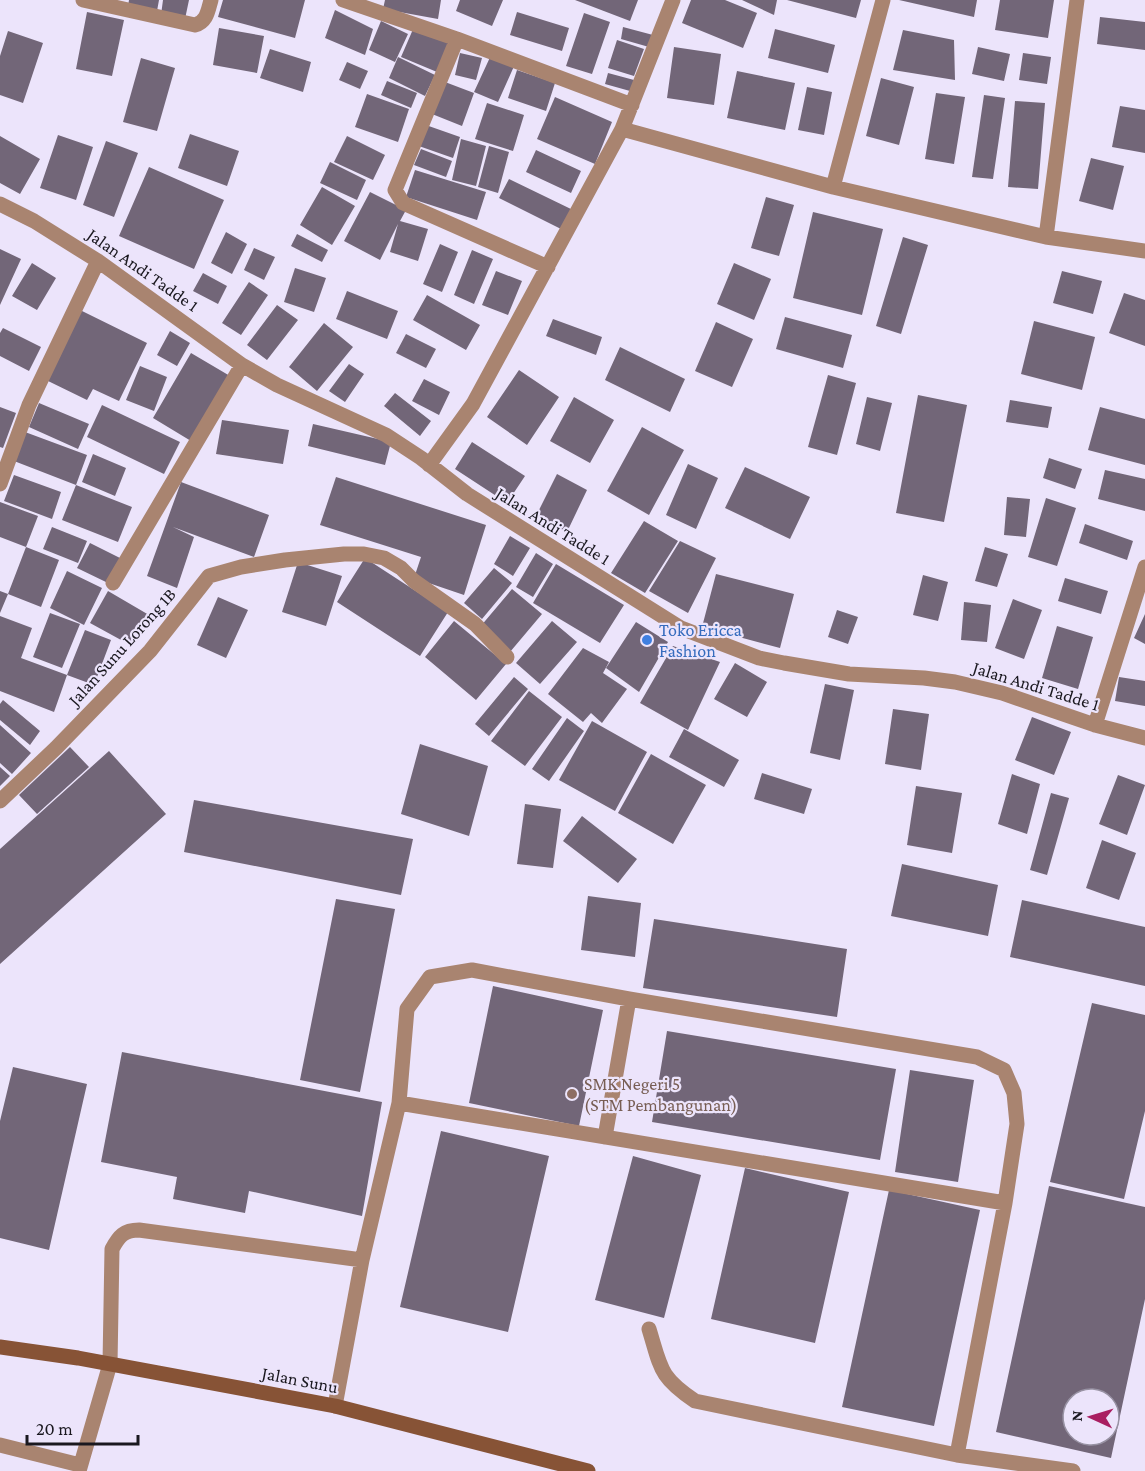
<svg xmlns="http://www.w3.org/2000/svg" width="1145" height="1471" viewBox="0 0 1145 1471" font-family="'Crimson Pro',serif">
<style>
.building{fill:#726678;fill-rule:evenodd}
.lines{fill:none;stroke-linecap:round;stroke-linejoin:round}
.minor{stroke:#a98470;stroke-width:15}
.secondary{stroke:#875336;stroke-width:15}
.shop-dot{fill:#3f7fe0;stroke:#ece4fb;stroke-width:2}
.education-dot{fill:#8d6e63;stroke:#ece4fb;stroke-width:2}
.labels{text-anchor:middle;dominant-baseline:central;stroke-width:4.5;stroke-linejoin:round;paint-order:stroke}
.street-label{font-size:18px;fill:#1a181f;stroke:#ece4fb}
.shop-label{font-size:18px;fill:#366cbe;stroke:#ece4fb;text-anchor:start}
.education-label{font-size:18px;fill:#785e54;stroke:#ece4fb;text-anchor:start}
</style>
<rect width="100%" height="100%" fill="#ece4fb"/>
<path class="building" d="M129,0H159L157,11L128,6Z
M163,0H189L185,19L161,15Z
M223,0H305L295,38L218,17Z
M385,0H441L438,19L383,9Z
M460,0H503L492,26L456,11Z
M575,0H638L630,21Z
M691,0H725L757,13L743,48L682,23Z
M742,0H777L774,15Z
M787,0H861L856,18Z
M899,0H977L974,17Z
M1000,0H1054L1048,38L995,30Z
M335,10L373,29L365,55L325,38Z
M87,12L124,20L112,76L76,69Z
M517,12L569,28L562,51L510,35Z
M584,13L610,22L592,74L566,66Z
M1100,17L1145,22V50L1097,44Z
M381,21L408,34L395,62L369,50Z
M414,27L449,42L437,72L401,57Z
M623,27L653,35L649,47L621,39Z
M219,28L264,36L257,73L213,65Z
M775,29L835,45L828,73L768,58Z
M903,30L954,40L955,80L893,70Z
M8,31L43,43L23,103L0,95V56Z
M617,40L644,49L634,76L608,68Z
M674,47L721,54L714,105L667,98Z
M978,47L1010,54L1004,81L972,74Z
M270,49L311,62L303,92L260,78Z
M460,53L482,58L476,80L455,75Z
M492,53L515,64L498,102L474,92Z
M1023,53L1051,57L1047,84L1019,80Z
M398,57L435,75L425,96L389,78Z
M141,58L175,68L157,131L123,122Z
M347,62L368,71L360,89L339,80Z
M517,70L555,83L546,111L508,98Z
M737,71L795,83L785,130L727,118Z
M608,73L634,80L630,91L605,84Z
M881,78L914,87L899,145L866,136Z
M387,81L417,93L411,108L381,95Z
M445,82L474,93L462,126L432,114Z
M807,87L832,92L824,135L798,130Z
M936,93L965,97L954,164L925,159Z
M367,94L409,109L398,142L355,127Z
M984,95L1005,98L993,179L972,177Z
M555,97L612,122L595,164L537,139Z
M1015,101L1045,103L1038,189L1008,187Z
M487,103L524,115L513,151L475,139Z
M1120,106L1145,110V153L1112,147Z
M423,124L460,137L453,158L416,145Z
M190,134L239,151L227,186L178,168Z
M58,135L93,147L76,200L40,188Z
M0,136L40,159L20,194L0,183Z
M347,136L385,155L373,180L334,162Z
M461,139L486,146L476,186L452,180Z
M106,141L138,153L114,217L83,205Z
M489,146L509,152L498,193L478,187Z
M421,149L452,161L446,177L414,165Z
M536,150L581,171L571,193L526,172Z
M1091,158L1124,166L1113,210L1079,201Z
M330,162L366,180L357,200L320,183Z
M149,167L224,200L194,269L119,236Z
M415,170L486,192L477,220L406,197Z
M509,179L573,210L563,230L499,198Z
M322,187L355,206L332,245L300,225Z
M370,192L406,210L400,221L428,229L418,261L390,252L398,224L380,260L344,241Z
M766,197L794,205L779,256L751,248Z
M813,212L883,229L862,315L793,298Z
M226,232L247,244L232,274L211,263Z
M297,234L328,250L322,262L291,246Z
M903,237L928,245L901,334L876,326Z
M440,244L458,252L442,292L423,284Z
M254,248L275,257L264,280L244,270Z
M0,249L21,259L0,305Z
M472,250L493,259L474,304L454,295Z
M32,263L56,278L37,310L12,296Z
M734,263L771,279L754,320L717,304Z
M295,268L326,278L314,312L284,302Z
M496,271L522,281L508,315L482,305Z
M1062,271L1102,281L1093,314L1053,303Z
M203,273L227,286L218,304L193,291Z
M249,282L268,295L241,335L222,323Z
M347,291L398,311L387,339L336,319Z
M1124,293L1145,300V346L1109,333Z
M427,295L480,325L466,350L413,320Z
M277,305L298,320L267,360L247,345Z
M80,310L147,343L119,401L93,389L87,400L46,380Z
M785,317L852,335L843,368L776,349Z
M553,319L602,337L596,355L546,336Z
M1034,321L1095,337L1082,390L1021,374Z
M716,322L753,339L732,387L695,371Z
M324,323L353,347L317,391L289,367Z
M3,328L41,347L29,371L0,356V333Z
M170,331L190,343L177,366L157,355Z
M406,334L436,349L426,368L396,353Z
M620,347L685,379L670,412L605,380Z
M191,353L230,376L191,441L153,418Z
M349,364L364,374L345,402L329,391Z
M140,366L167,377L154,411L126,400Z
M519,370L559,397L527,445L487,417Z
M828,375L856,383L837,455L808,447Z
M424,379L450,392L439,415L412,401Z
M395,393L431,421L420,436L384,406Z
M918,395L967,405L944,522L896,513Z
M574,397L614,420L590,463L550,441Z
M867,397L892,403L880,451L856,444Z
M1010,400L1052,407L1048,428L1006,422Z
M39,403L89,424L78,449L29,427Z
M102,405L180,442L164,474L87,437Z
M0,407L16,413L3,448L0,447Z
M1100,407L1145,419V465L1088,450Z
M222,420L289,430L283,464L216,454Z
M313,424L391,442L385,465L308,446Z
M642,427L684,450L649,515L607,491Z
M25,432L87,455L76,485L14,461Z
M472,442L525,476L507,503L455,469Z
M93,454L126,468L115,496L82,482Z
M1049,458L1082,469L1075,489L1043,478Z
M688,464L718,478L696,529L666,515Z
M745,467L810,497L790,539L725,508Z
M1105,470L1145,479V511L1098,499Z
M557,474L587,490L567,532L536,516Z
M14,475L61,492L52,519L4,501Z
M336,477L486,525L464,595L414,578L421,557L320,525Z
M181,482L269,515L254,557L173,527L194,537L177,588L147,576Z
M76,485L132,507L118,542L62,520Z
M1007,497L1030,499L1026,537L1004,535Z
M1046,498L1076,508L1057,566L1028,557Z
M0,502L38,516L26,547L0,537Z
M644,521L678,541L645,593L611,573Z
M1085,524L1133,541L1127,560L1079,543Z
M52,527L87,541L78,563L43,549Z
M510,536L530,548L513,576L494,564Z
M680,541L716,558L688,613L649,591Z
M90,543L120,558L108,583L77,568Z
M26,547L59,560L41,607L8,594Z
M985,547L1008,554L997,587L975,581Z
M536,553L553,564L533,597L516,587Z
M365,558L448,612L420,656L337,602Z
M298,562L342,576L326,626L282,612Z
M556,564L624,605L600,643L533,603Z
M494,568L512,583L482,619L464,603Z
M67,571L102,588L84,625L50,608Z
M716,574L794,594L780,648L702,627Z
M923,575L948,582L938,621L913,615Z
M1065,578L1108,591L1101,614L1058,601Z
M512,589L542,614L510,652L480,627Z
M0,591L8,594L0,613Z
M108,591L149,615L132,646L90,623Z
M218,597L248,610L226,658L197,645Z
M1013,599L1042,610L1024,659L995,648Z
M964,602L991,605L987,642L961,640Z
M837,610L858,617L848,644L828,637Z
M50,613L80,624L62,668L33,657Z
M1145,614V644L1134,638Z
M0,616L32,628L21,658L67,675L54,712L0,691Z
M454,621L506,664L476,700L425,657Z
M552,621L577,642L540,684L516,663Z
M636,622L668,642L639,692L606,668Z
M1057,626L1093,637L1078,689L1042,678Z
M85,630L111,640L94,685L67,675Z
M673,646L720,662L688,730L640,703Z
M583,648L609,662L603,673L627,689L602,723L591,713L583,722L548,694Z
M735,663L767,682L747,717L714,699Z
M514,677L528,689L489,736L475,724Z
M1119,677L1145,681V706L1115,701Z
M825,684L854,690L840,760L810,753Z
M529,691L562,717L525,766L491,741Z
M3,700L40,731L30,745L0,720V704Z
M893,709L929,714L921,770L885,764Z
M1032,717L1071,732L1054,775L1015,760Z
M567,718L584,731L549,781L532,769Z
M592,721L647,752L615,811L559,780Z
M0,725L31,753L12,774L0,763Z
M684,729L739,760L724,787L669,757Z
M420,744L488,766L469,836L401,814Z
M70,747L89,767L37,814L19,795Z
M109,751L166,814L0,964V849Z
M651,754L706,785L673,844L618,813Z
M0,767L10,776L0,786Z
M762,773L812,789L804,814L754,799Z
M1012,774L1040,784L1027,834L998,824Z
M1118,775L1145,785L1127,835L1099,824Z
M916,786L962,793L952,853L907,845Z
M1051,793L1069,798L1047,875L1030,870Z
M194,800L413,839L401,895L184,852Z
M525,804L561,809L553,868L517,864Z
M582,816L637,859L618,883L563,841Z
M1102,840L1136,853L1119,900L1086,888Z
M902,864L998,885L988,936L891,916Z
M588,896L641,903L635,957L581,950Z
M336,899L395,909L360,1092L300,1080Z
M1022,900L1145,927V986L1010,957Z
M654,919L847,949L837,1017L643,988Z
M493,986L603,1010L579,1126L469,1103Z
M1092,1003L1145,1015V1111L1124,1199L1050,1182Z
M667,1031L896,1069L880,1160L652,1122Z
M122,1052L382,1102L362,1216L249,1191L245,1213L173,1199L177,1177L101,1162Z
M13,1067L87,1084L49,1250L0,1238V1121Z
M910,1070L974,1080L958,1182L895,1172Z
M441,1131L549,1156L508,1332L400,1307Z
M633,1156L701,1175L664,1318L595,1300Z
M745,1168L849,1192L815,1343L711,1319Z
M1049,1186L1145,1207V1299L1111,1458L996,1432ZM1073,1399H1109V1435H1073Z
M889,1190L980,1210L934,1426L842,1407Z"/>
<g class="lines">
<path class="minor" d="M83,0L195,25C207,22 208,10 211,0
M343,0L457,39L632,105
M457,39L395,190L403,203L548,267
M622,129L833,187L1046,237L1145,251
M833,187L883,0
M0,204L34,221L98,261L242,365L277,385L386,435L421,458L467,494L681,628L759,658L784,663L849,674L924,678L955,682L1002,693L1095,725L1145,738
M1046,237L1077,0
M429,465L473,404L622,129L673,0
M0,484L29,405L98,261
M113,583L242,365
M1095,725L1145,567
M0,801L56,748L150,651L209,576L241,567L285,560L344,554H364L384,558L401,568L414,581L475,624L507,657
M399,1103L1005,1203
M605,1137L629,999
M649,1329C661,1368 659,1377 695,1401L957,1455L1073,1471
M335,1406L362,1260L399,1103L407,1009L430,977L472,970L629,999L977,1057L1004,1070L1014,1093L1017,1124L1005,1203L957,1455
M0,1445L80,1465
M79,1471L110,1364L112,1249C119,1236 124,1230 139,1230L362,1260"/>
<path class="secondary" d="M0,1347L78,1358L335,1406L588,1471"/>
</g>
<circle class="shop-dot" cx="647" cy="640" r="6"/>
<circle class="education-dot" cx="572" cy="1094" r="6"/>
<g class="labels">
<g class="street-label">
<text transform="translate(143 270) rotate(35)">Jalan Andi Tadde 1</text>
<text transform="translate(553 526) rotate(32)">Jalan Andi Tadde 1</text>
<text transform="translate(122 647) rotate(-48)">Jalan Sunu Lorong 1B</text>
<text transform="translate(1036 686) rotate(17)">Jalan Andi Tadde 1</text>
<text transform="translate(300 1380) rotate(11)">Jalan Sunu</text>
</g>
<g class="shop-label">
<text x="659" y="630">Toko Ericca<tspan x="659" dy="21">Fashion</tspan></text>
</g>
<g class="education-label">
<text x="584" y="1084">SMK Negeri 5<tspan x="584" dy="21">(STM Pembangunan)</tspan></text>
</g>
</g>
<g transform="translate(1091 1417) rotate(274)"><circle r="28" fill="#ece4fb" stroke="#9892a3" stroke-width="1.5"/>
<path d="M0-4.5L10 22L0 15L-10 22Z" fill="#a91e61"/>
<text y="-9" font-size="16" font-weight="bold" text-anchor="middle" fill="#1a181f">N</text>
</g>
<path d="M27 1435v9h111v-9" fill="none" stroke="#1a181f" stroke-width="3"/>
<text x="36" y="1435" font-size="18" fill="#1a181f" stroke="#ece4fb" stroke-width="4.5" paint-order="stroke">20 m</text>
</svg>
